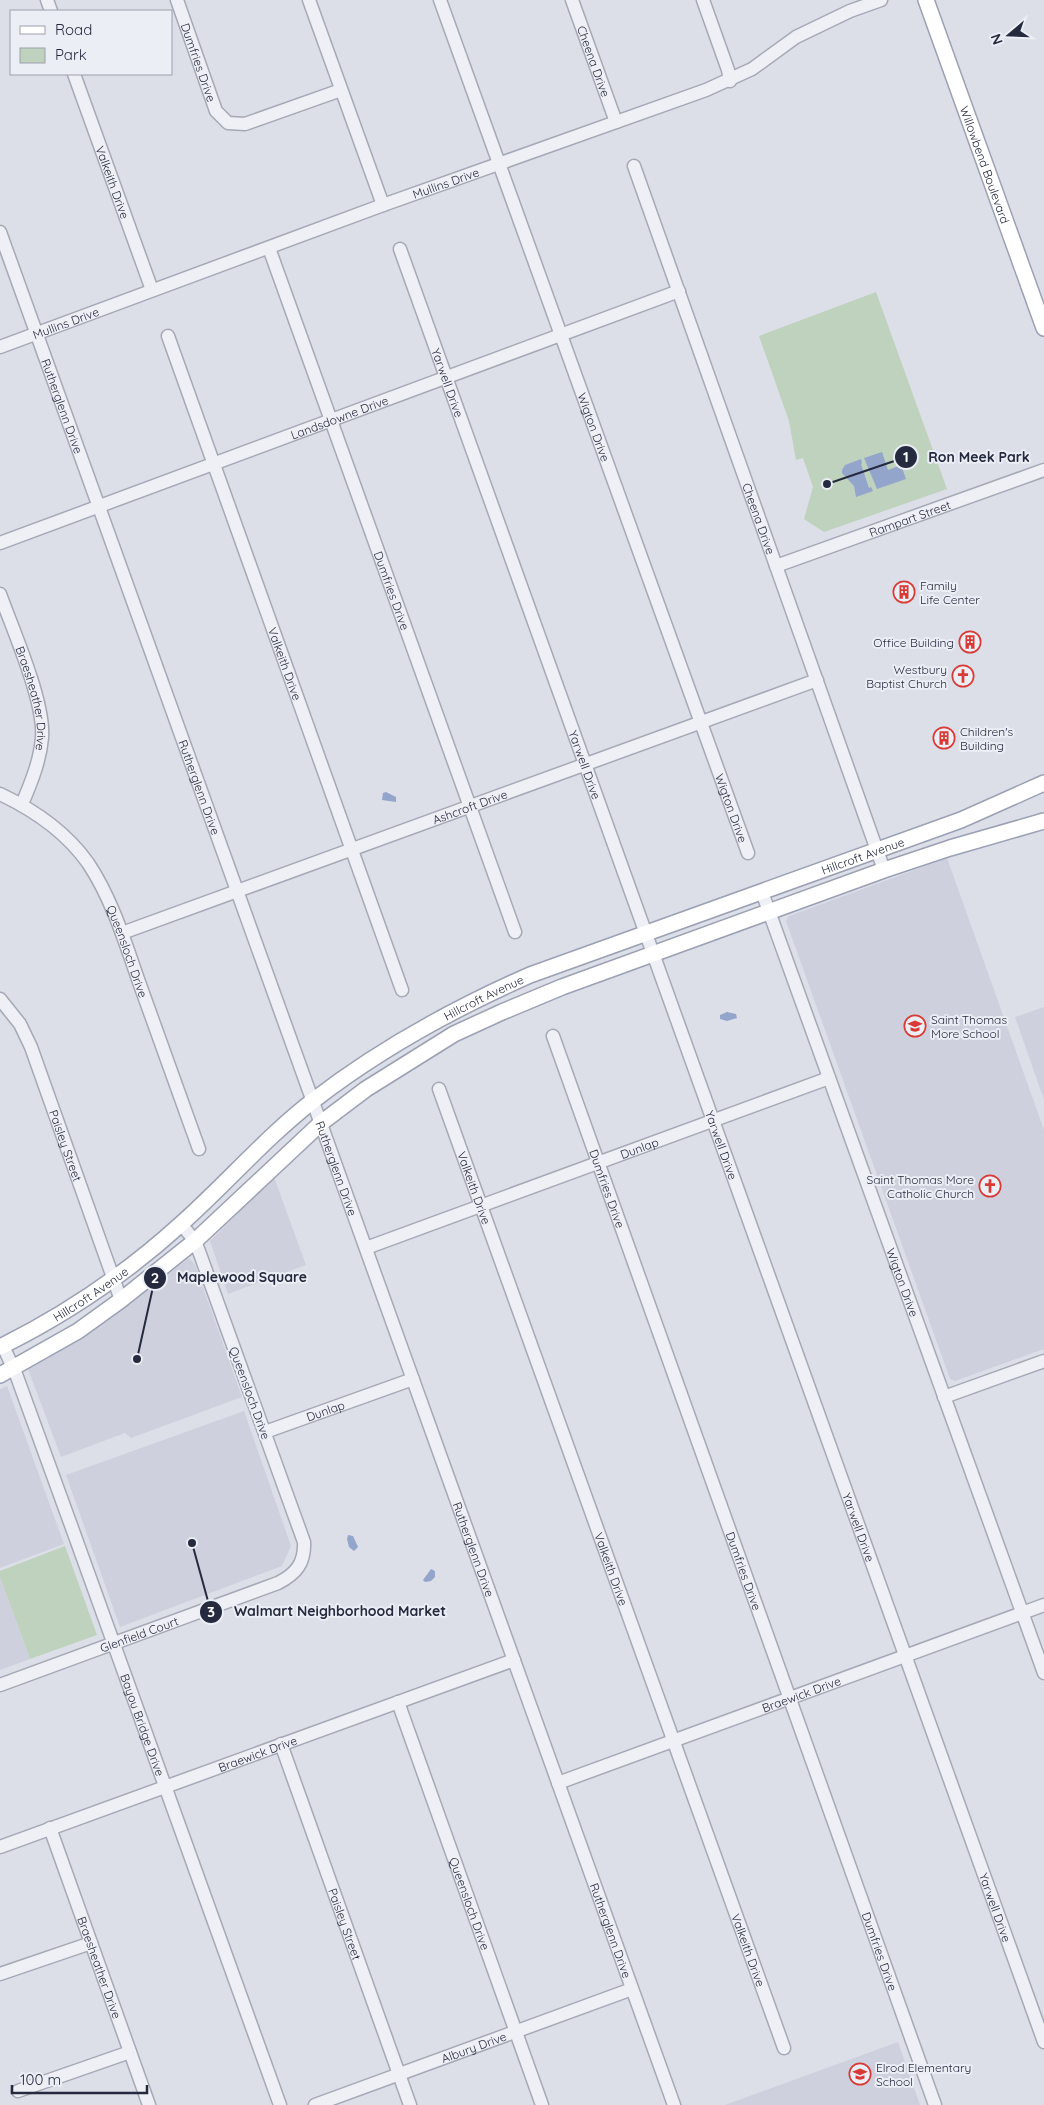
<svg xmlns="http://www.w3.org/2000/svg" width="1044" height="2105" viewBox="0 0 1044 2105" font-family="Quicksand,sans-serif">
<style>
.built{fill:#ced1dd}
.green{fill:#bed2bd}
.water{fill:#94a5cb}
.lines{fill:none;stroke-linecap:round;stroke-linejoin:round}
.minor-casing{stroke:#a5a9b5;stroke-width:15}
.major-casing{stroke:#9ba0b4;stroke-width:18}
.minor{stroke:#eff0f6;stroke-width:12}
.major{stroke:#fff;stroke-width:15}
.labels{text-anchor:middle;dominant-baseline:central;stroke-width:4;stroke-linejoin:round;paint-order:stroke}
.street-label{font-size:12px;fill:#252a3f;stroke:#eceef5}
.poi-label{font-size:12px;fill:#252a3f;stroke:#eceef5;text-anchor:start}
.leader{fill:none;stroke:#252a3f;stroke-width:2}
.callout-dot{fill:#252a3f;stroke:#eceef5;stroke-width:2}
.mark-label{font-size:15px;text-anchor:middle;font-weight:bold;fill:#fff}
.callout-label{font-size:14px;text-anchor:middle;font-weight:bold;fill:#252a3f;stroke:#eceef5;stroke-width:4;stroke-linejoin:round;paint-order:stroke}
</style>
<rect width="100%" height="100%" fill="#dcdfe8"/>
<path class="built" d="M947,858L1044,1130V1349L955,1381L950,1379L786,921L789,916Z
M1044,1007V1100L1015,1017Z
M274,1177L306,1265L228,1294L210,1241Z
M189,1258L195,1265L242,1397L131,1438L125,1433L61,1457L28,1369L87,1335Z
M7,1386L64,1544L0,1568V1389Z
M244,1411L291,1546L282,1566L120,1627L66,1475Z
M0,1577L30,1659L0,1670Z
M898,2042L920,2105H725Z"/>
<path class="green" d="M876,292L947,489L824,532L804,519L813,487L803,458L796,460L789,421L759,336Z
M65,1546L97,1635L30,1659L0,1577V1571Z"/>
<path class="water" d="M882,452L888,470L901,465L906,479L877,489L864,458Z
M861,459L862,463L861,464L869,488L871,487L873,491L856,497L854,486L842,473V470L845,465Z
M386,792L396,797V802L382,800L383,793Z
M727,1012L736,1014L737,1018L727,1021L720,1019V1015Z
M348,1535L353,1536L358,1547L354,1551L349,1547L347,1539Z
M431,1569L435,1571V1577L431,1581L425,1582L423,1580Z"/>
<g class="lines">
<g class="minor-casing">
<g id="minor">
<path d="M47,0L51,11"/>
<path id="s1" d="M177,0L216,111L228,123L245,124L341,90"/>
<path d="M309,0L383,205"/>
<path id="s2" d="M440,0L748,853"/>
<path id="s3" d="M572,0L616,122"/>
<path d="M703,0L728,70L730,81"/>
<path id="s4" d="M74,74L152,290"/>
<path id="s5" d="M634,166L884,870"/>
<path id="s6" d="M0,232L674,2105"/>
<path id="s7" d="M269,248L515,932"/>
<path id="s8" d="M400,249L1044,2042"/>
<path id="s9" d="M168,336L402,990"/>
<path id="s10" d="M0,347L383,205L706,90L752,69L796,37L850,11L881,0"/>
<path id="s11" d="M0,543L679,291"/>
<path id="s12" d="M776,566L1044,470"/>
<path id="s13" d="M0,594C13,630 45,702 42,738C40,761 31,783 22,804"/>
<path id="s14" d="M0,794C34,810 66,832 88,863C112,899 125,942 139,982C159,1038 179,1094 199,1149"/>
<path id="s15" d="M762,892L1044,1673"/>
<path id="s16" d="M122,933L817,680"/>
<path id="s17" d="M0,999L20,1024L31,1047L121,1300"/>
<path id="s18" d="M553,1036L935,2105"/>
<path id="s19" d="M439,1089L784,2048"/>
<path id="s20" d="M366,1248L829,1078"/>
<path id="s21" d="M3,1346L16,1374L72,1528L280,2105"/>
<path d="M944,1397L1044,1361"/>
<path id="s22" d="M265,1432L413,1379"/>
<path id="s23" d="M0,1685L278,1583C296,1574 305,1563 304,1542L200,1254L195,1241L181,1224"/>
<path id="s24" d="M398,1702L542,2105"/>
<path id="s25" d="M281,1744L410,2105"/>
<path id="s26" d="M558,1783L1044,1605"/>
<path id="s27" d="M50,1828L149,2105"/>
<path id="s28" d="M0,1847L514,1660"/>
<path d="M0,1974L91,1943"/>
<path d="M18,2091L130,2052"/>
<path id="s29" d="M315,2105L632,1989"/>
</g>
</g>
<g class="major-casing">
<g id="major">
<path id="s30" d="M926,0L1044,328"/>
<path id="s31" d="M0,1347C65,1315 127,1273 181,1224C226,1184 266,1137 314,1100C380,1049 453,1009 530,975L961,820L1044,783"/>
<path d="M0,1375L78,1331L121,1300L195,1241L321,1123L366,1089L454,1034L502,1012L562,987L884,870L950,848L1044,821"/>
</g>
</g>
<use href="#minor" class="minor"/>
<use href="#major" class="major"/>
</g>
<defs>
<g id="building-ring" transform="scale(1.125)"><circle r="9.5" fill="#eceef5" stroke="#d93a35" stroke-width="1.5"/><path d="M-4-6H4V6H1V3H-1V6H-4ZM-2.5-4.3h1.7v1.8h-1.7ZM.8-4.3h1.7v1.8H.8ZM-2.5-1h1.7V.8h-1.7ZM.8-1h1.7V.8H.8Z" fill="#d93a35"/></g>
<g id="church-ring" transform="scale(1.125)"><circle r="9.5" fill="#eceef5" stroke="#d93a35" stroke-width="1.5"/><path d="M-1.2-6h2.4v3.5h3.3v2.4h-3.3V6h-2.4V-.1h-3.3v-2.4h3.3Z" fill="#d93a35"/></g>
<g id="school-ring" transform="scale(1.125)"><circle r="9.5" fill="#eceef5" stroke="#d93a35" stroke-width="1.5"/><path d="M0-5L7-2L0 1L-7-2ZM-4 1L0 2.5L4 1V4Q0 6-4 4Z" fill="#d93a35"/></g>
</defs>
<g fill-rule="evenodd">
<use href="#building-ring" x="904" y="592"/>
<use href="#building-ring" x="970" y="642"/>
<use href="#church-ring" x="963" y="676"/>
<use href="#building-ring" x="944" y="738"/>
<use href="#school-ring" x="915" y="1026"/>
<use href="#church-ring" x="990" y="1186"/>
<use href="#school-ring" x="860" y="2074"/>
</g>
<g class="labels">
<g class="street-label">
<text stroke="none"><textPath href="#s3" startOffset="65">Cheena Drive</textPath></text>
<text stroke="none"><textPath href="#s1" startOffset="66">Dumfries Drive</textPath></text>
<text stroke="none"><textPath href="#s30" startOffset="175">Willowbend Boulevard</textPath></text>
<text stroke="none"><textPath href="#s4" startOffset="115">Valkeith Drive</textPath></text>
<text stroke="none"><textPath href="#s10" startOffset="475">Mullins Drive</textPath></text>
<text stroke="none"><textPath href="#s10" startOffset="70">Mullins Drive</textPath></text>
<text stroke="none"><textPath href="#s8" startOffset="142">Yarwell Drive</textPath></text>
<text stroke="none"><textPath href="#s6" startOffset="185">Rutherglenn Drive</textPath></text>
<text stroke="none"><textPath href="#s11" startOffset="362">Landsdowne Drive</textPath></text>
<text stroke="none"><textPath href="#s2" startOffset="454">Wigton Drive</textPath></text>
<text stroke="none"><textPath href="#s5" startOffset="374">Cheena Drive</textPath></text>
<text stroke="none"><textPath href="#s12" startOffset="142">Rampart Street</textPath></text>
<text stroke="none"><textPath href="#s7" startOffset="364">Dumfries Drive</textPath></text>
<text stroke="none"><textPath href="#s9" startOffset="348">Valkeith Drive</textPath></text>
<text stroke="none"><textPath href="#s13" startOffset="110">Braesheather Drive</textPath></text>
<text stroke="none"><textPath href="#s8" startOffset="548">Yarwell Drive</textPath></text>
<text stroke="none"><textPath href="#s6" startOffset="590">Rutherglenn Drive</textPath></text>
<text stroke="none"><textPath href="#s16" startOffset="370">Ashcroft Drive</textPath></text>
<text stroke="none"><textPath href="#s2" startOffset="859">Wigton Drive</textPath></text>
<text stroke="none"><textPath href="#s31" startOffset="1005">Hillcroft Avenue</textPath></text>
<text stroke="none"><textPath href="#s14" startOffset="210">Queensloch Drive</textPath></text>
<text stroke="none"><textPath href="#s31" startOffset="600">Hillcroft Avenue</textPath></text>
<text stroke="none"><textPath href="#s8" startOffset="952">Yarwell Drive</textPath></text>
<text stroke="none"><textPath href="#s17" startOffset="162">Paisley Street</textPath></text>
<text stroke="none"><textPath href="#s20" startOffset="291">Dunlap</textPath></text>
<text stroke="none"><textPath href="#s6" startOffset="995">Rutherglenn Drive</textPath></text>
<text stroke="none"><textPath href="#s19" startOffset="105">Valkeith Drive</textPath></text>
<text stroke="none"><textPath href="#s18" startOffset="162">Dumfries Drive</textPath></text>
<text stroke="none"><textPath href="#s15" startOffset="415">Wigton Drive</textPath></text>
<text stroke="none"><textPath href="#s31" startOffset="105">Hillcroft Avenue</textPath></text>
<text transform="translate(250 1393) rotate(70)">Queensloch Drive</text>
<text stroke="none"><textPath href="#s22" startOffset="64">Dunlap</textPath></text>
<text stroke="none"><textPath href="#s8" startOffset="1358">Yarwell Drive</textPath></text>
<text stroke="none"><textPath href="#s6" startOffset="1400">Rutherglenn Drive</textPath></text>
<text stroke="none"><textPath href="#s19" startOffset="510">Valkeith Drive</textPath></text>
<text stroke="none"><textPath href="#s18" startOffset="568">Dumfries Drive</textPath></text>
<text stroke="none"><textPath href="#s23" startOffset="148">Glenfield Court</textPath></text>
<text stroke="none"><textPath href="#s26" startOffset="259">Braewick Drive</textPath></text>
<text stroke="none"><textPath href="#s21" startOffset="404">Bayou Bridge Drive</textPath></text>
<text stroke="none"><textPath href="#s28" startOffset="274">Braewick Drive</textPath></text>
<text stroke="none"><textPath href="#s24" startOffset="214">Queensloch Drive</textPath></text>
<text stroke="none"><textPath href="#s8" startOffset="1762">Yarwell Drive</textPath></text>
<text stroke="none"><textPath href="#s25" startOffset="191">Paisley Street</textPath></text>
<text stroke="none"><textPath href="#s6" startOffset="1805">Rutherglenn Drive</textPath></text>
<text stroke="none"><textPath href="#s19" startOffset="915">Valkeith Drive</textPath></text>
<text stroke="none"><textPath href="#s18" startOffset="972">Dumfries Drive</textPath></text>
<text stroke="none"><textPath href="#s27" startOffset="148">Braesheather Drive</textPath></text>
<text stroke="none"><textPath href="#s29" startOffset="169">Albury Drive</textPath></text>
</g>
<g class="poi-label">
<text x="920" y="585">Family<tspan x="920" dy="14">Life Center</tspan></text>
<text x="954" y="642" text-anchor="end">Office Building</text>
<text x="947" y="669" text-anchor="end">Westbury<tspan x="947" dy="14">Baptist Church</tspan></text>
<text x="960" y="731">Children's<tspan x="960" dy="14">Building</tspan></text>
<text x="931" y="1019">Saint Thomas<tspan x="931" dy="14">More School</tspan></text>
<text x="974" y="1179" text-anchor="end">Saint Thomas More<tspan x="974" dy="14">Catholic Church</tspan></text>
<text x="876" y="2067">Elrod Elementary<tspan x="876" dy="14">School</tspan></text>
</g>
</g>
<path class="leader" d="M827 484L906 457M137 1359L155 1278M192 1543L211 1612"/>
<g class="callout-dot">
<circle cx="827" cy="484" r="5"/>
<circle cx="137" cy="1359" r="5"/>
<circle cx="192" cy="1543" r="5"/>
<circle cx="906" cy="457" r="12"/>
<circle cx="155" cy="1278" r="12"/>
<circle cx="211" cy="1612" r="12"/>
</g>
<g class="mark-label">
<text x="906" y="462">1</text>
<text x="155" y="1283">2</text>
<text x="211" y="1617">3</text>
</g>
<g class="callout-label">
<text x="979" y="462">Ron Meek Park</text>
<text x="242" y="1282">Maplewood Square</text>
<text x="340" y="1616">Walmart Neighborhood Market</text>
</g>
<rect x="10" y="10" width="162" height="65" fill="#eceef5" stroke="#9ca0ac"/>
<rect x="20" y="26" width="25" height="8" fill="#ffffff" stroke="#9ca0ac"/>
<text x="55" y="35" font-size="15" fill="#252a3f">Road</text>
<rect x="20" y="48" width="25" height="15" fill="#bed2bd" stroke="#9ca0ac"/>
<text x="55" y="60" font-size="15" fill="#252a3f">Park</text>
<g transform="translate(1009 35) rotate(251)" stroke="#eceef5" stroke-width="4" paint-order="stroke">
<path d="M0-4L9 19L0 12L-9 19Z" fill="#252a3f"/>
<text y="-8" font-size="14" font-weight="bold" text-anchor="middle" fill="#252a3f">N</text>
</g>
<path d="M12 2085v8h135v-8" fill="none" stroke="#252a3f" stroke-width="2.5"/>
<text x="20" y="2085" font-size="15" fill="#252a3f" stroke="#eceef5" stroke-width="4" paint-order="stroke">100 m</text>
</svg>
